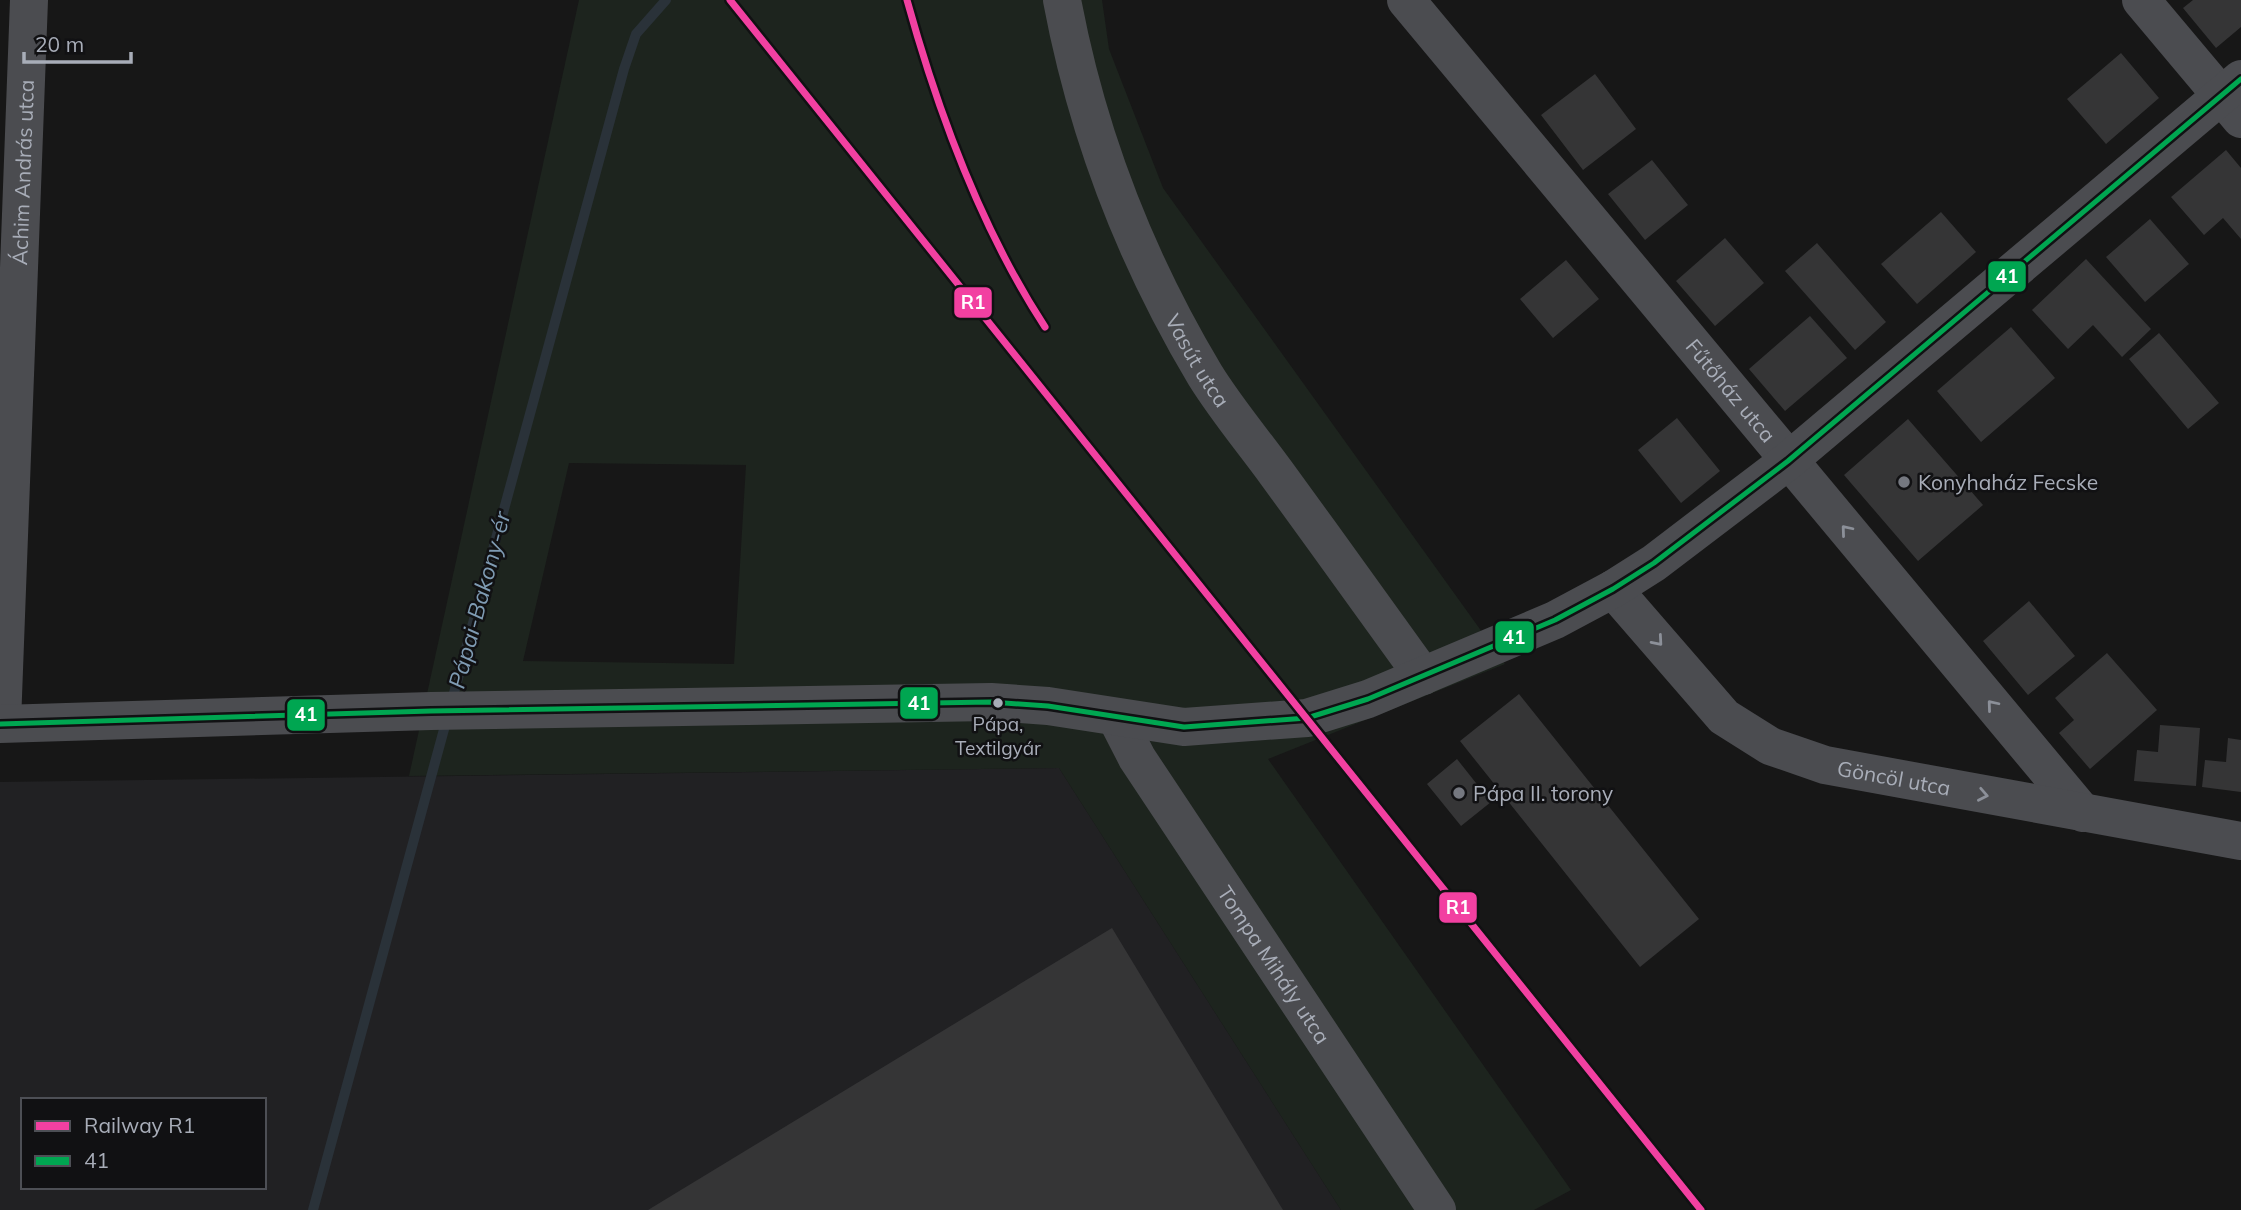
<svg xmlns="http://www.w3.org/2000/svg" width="2241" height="1210" viewBox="0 0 2241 1210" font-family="Mulish,sans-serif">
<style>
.built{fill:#212123;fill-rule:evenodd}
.green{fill:#1d241e;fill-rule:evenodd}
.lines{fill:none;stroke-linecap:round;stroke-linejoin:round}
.stream{stroke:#2a3239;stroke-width:10}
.building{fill:#353536}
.minor{stroke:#4b4c50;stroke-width:38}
.bus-1-casing{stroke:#111113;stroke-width:10}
.bus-1{stroke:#00a651;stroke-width:5}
.rail-1-casing{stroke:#111113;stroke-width:12}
.rail-1{stroke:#f240a1;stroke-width:7}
.oneway{stroke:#8c9099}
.poi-dot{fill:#757880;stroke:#111113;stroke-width:2.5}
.bus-dot{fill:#a8adb8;stroke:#111113;stroke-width:2.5}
.labels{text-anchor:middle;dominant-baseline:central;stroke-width:5;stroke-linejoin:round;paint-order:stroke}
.bus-label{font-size:19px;fill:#a8adb8;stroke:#111113}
.street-label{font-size:21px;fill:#a8adb8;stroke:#111113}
.poi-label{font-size:21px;fill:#a8adb8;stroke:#111113;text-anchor:start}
.water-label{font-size:23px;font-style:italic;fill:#7f9bb3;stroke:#111113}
.line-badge{stroke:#111113;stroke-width:2.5}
.badge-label{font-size:19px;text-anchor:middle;font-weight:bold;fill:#fff}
</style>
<rect width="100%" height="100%" fill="#171717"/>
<path class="built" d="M1059,768L1341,1210H0V782ZM23,1100H264V1187H23Z"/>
<path class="green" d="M579,0H1102L1109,49L1163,188L1505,664L1268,759L1571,1190L1534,1210H1341L1059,768L409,776ZM569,463L746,465L734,664L523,661Z"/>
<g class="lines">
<path class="stream" d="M313,1210L624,69L636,34L666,0"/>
</g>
<path class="building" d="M2193,0H2241V27L2216,48L2183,8Z
M2121,53L2159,98L2106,144L2067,99Z
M1595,74L1636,129L1583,170L1541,115Z
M2226,150L2241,168V239L2223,218L2204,235L2171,197Z
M1652,160L1688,205L1645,240L1608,194Z
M1941,212L1976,252L1917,304L1881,264Z
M2150,219L2189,264L2145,302L2106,257Z
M1725,238L1764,283L1715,326L1676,281Z
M1817,243L1886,322L1855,350L1785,271Z
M2086,259L2151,329L2122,357L2093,325L2068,349L2032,310Z
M1566,260L1599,299L1553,338L1520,299Z
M1810,316L1847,358L1785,411L1749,369Z
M2011,327L2055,378L1981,442L1937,391Z
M2159,333L2219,403L2188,429L2129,359Z
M1677,418L1720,471L1681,503L1638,450Z
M1908,419L1983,505L1918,561L1844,475Z
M2029,601L2075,656L2028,695L1983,641Z
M2107,653L2157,710L2090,769L2059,733L2074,720L2055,698Z
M1519,694L1699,919L1640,967L1460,741Z
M2160,725L2200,728L2196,786L2134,781L2137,750L2158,752Z
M2228,738L2241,740V792L2202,787L2205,760L2226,762Z
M1457,759L1491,802L1461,826L1427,784Z
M1112,928L1283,1210H648Z"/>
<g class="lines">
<g class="minor">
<path id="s1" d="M1062,0C1087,133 1135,258 1205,375C1226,409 1253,441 1277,474C1326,541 1374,608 1423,676"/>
<path id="s2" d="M1406,0L2083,813"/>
<path d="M2141,0L2241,119"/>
<path id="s3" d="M1613,589L1724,717L1770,746L1825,765L2241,841"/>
<path id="s4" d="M1116,717L1137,758L1437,1210"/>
<path id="s5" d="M2,723L29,0"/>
<path d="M0,724L431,711L991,702L1048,706L1184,727L1307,718L1368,699L1555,620L1613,589L1654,563L1788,461L2241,79"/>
</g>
<g class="bus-1-casing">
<path id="bus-1" d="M0,724L431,711L991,702L1048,706L1184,727L1307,718L1368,699L1555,620L1613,589L1654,563L1788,461L2241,79"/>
</g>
<use href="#bus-1" class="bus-1"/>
<g class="rail-1-casing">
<path id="rail-1" d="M730,0L1701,1210
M907,0C938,112 981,229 1045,327"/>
</g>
<use href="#rail-1" class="rail-1"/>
</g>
<defs><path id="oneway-chevron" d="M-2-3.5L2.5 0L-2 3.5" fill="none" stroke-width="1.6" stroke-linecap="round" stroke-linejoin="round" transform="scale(1.75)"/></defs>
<g class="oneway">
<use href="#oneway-chevron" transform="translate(1846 530) rotate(-130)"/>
<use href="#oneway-chevron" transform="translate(1658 641) rotate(49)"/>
<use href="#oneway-chevron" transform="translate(1992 705) rotate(-130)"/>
<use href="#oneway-chevron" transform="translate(1983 795) rotate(11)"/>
</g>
<g class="poi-dot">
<circle cx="1904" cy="482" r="7"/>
<circle cx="1459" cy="793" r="7"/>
</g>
<circle class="bus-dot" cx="998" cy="703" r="6"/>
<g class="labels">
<g class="bus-label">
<text x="998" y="724">Pápa,<tspan x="998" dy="24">Textilgyár</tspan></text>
</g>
<g class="street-label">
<text stroke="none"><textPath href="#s5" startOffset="551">Áchim András utca</textPath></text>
<text stroke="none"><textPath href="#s1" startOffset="387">Vasút utca</textPath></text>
<text stroke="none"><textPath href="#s2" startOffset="508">Fűtőház utca</textPath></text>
<text stroke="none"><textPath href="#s3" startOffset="352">Göncöl utca</textPath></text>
<text stroke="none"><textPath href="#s4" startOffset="294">Tompa Mihály utca</textPath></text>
</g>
<g class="poi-label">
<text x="1918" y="482">Konyhaház Fecske</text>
<text x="1473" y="793">Pápa II. torony</text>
</g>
<g class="water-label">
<text transform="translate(479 600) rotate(-75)">Pápai-Bakony-ér</text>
</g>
</g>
<g class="line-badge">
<rect x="1987" y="260" width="40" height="33" rx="7" fill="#00a651"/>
<rect x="953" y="286" width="40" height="33" rx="7" fill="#f240a1"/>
<rect x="1494" y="620" width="41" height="34" rx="7" fill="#00a651"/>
<rect x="899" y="686" width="40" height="34" rx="7" fill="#00a651"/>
<rect x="286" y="698" width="40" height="34" rx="7" fill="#00a651"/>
<rect x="1438" y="891" width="40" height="33" rx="7" fill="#f240a1"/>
</g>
<g class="badge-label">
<text x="2007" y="283">41</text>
<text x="973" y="309">R1</text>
<text x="1514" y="644">41</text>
<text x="919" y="710">41</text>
<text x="306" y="721">41</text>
<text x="1458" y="914">R1</text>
</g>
<rect x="21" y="1098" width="245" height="91" fill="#111113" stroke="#4d4f55" stroke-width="2"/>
<rect x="35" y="1121" width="35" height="10" fill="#f240a1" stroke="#4d4f55" stroke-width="2"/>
<text x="84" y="1133" font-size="21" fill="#a8adb8">Railway R1</text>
<rect x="35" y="1156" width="35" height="10" fill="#00a651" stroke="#4d4f55" stroke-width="2"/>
<text x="84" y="1168" font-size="21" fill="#a8adb8">41</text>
<path d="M24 52v10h107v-10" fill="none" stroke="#a8adb8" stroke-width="3.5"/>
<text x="35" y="52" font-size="21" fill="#a8adb8" stroke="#111113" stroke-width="5" paint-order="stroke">20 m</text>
</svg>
